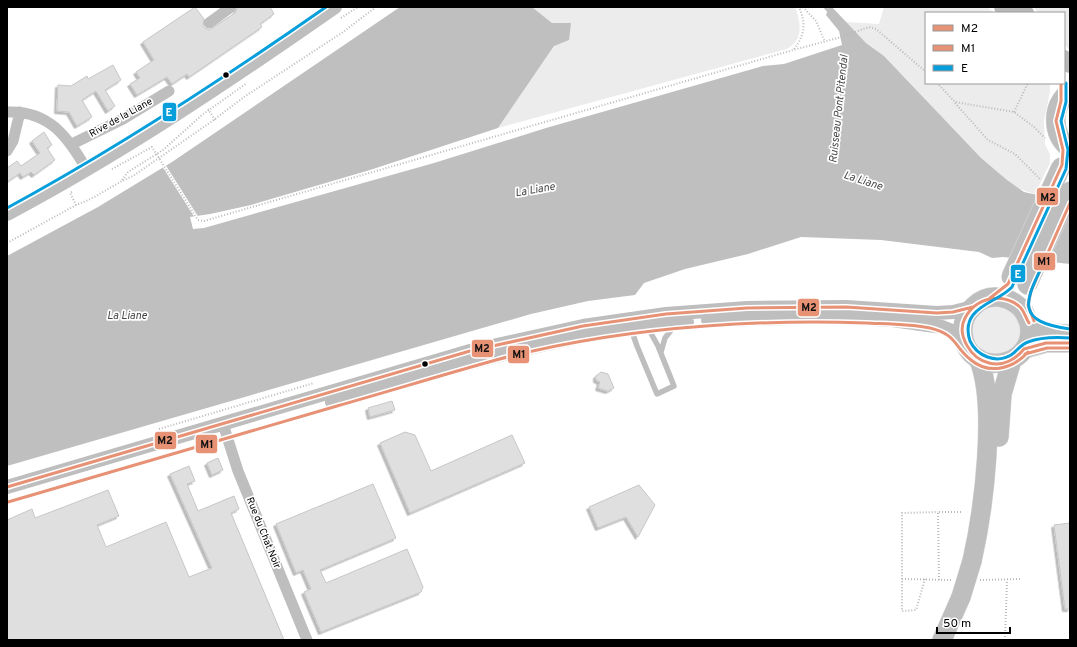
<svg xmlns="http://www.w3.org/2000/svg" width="1077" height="647" viewBox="0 0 1077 647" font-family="Overpass,sans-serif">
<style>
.green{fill:#ececec}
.water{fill:#bfbfbf}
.pier{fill:#fff}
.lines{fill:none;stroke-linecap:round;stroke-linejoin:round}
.stream{stroke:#bfbfbf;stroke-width:3}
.building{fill:#dfdfdf;stroke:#c7c7c7;filter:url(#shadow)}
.primary-casing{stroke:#dbdbdb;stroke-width:20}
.trunk-casing{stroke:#dbdbdb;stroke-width:20}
.path{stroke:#b9b9b9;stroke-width:2;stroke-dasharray:1 2;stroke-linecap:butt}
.service{stroke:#bebebe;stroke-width:5.5}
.minor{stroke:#bebebe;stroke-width:11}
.tertiary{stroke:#bebebe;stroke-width:14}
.secondary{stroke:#b8b8b8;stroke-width:16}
.primary{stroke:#bebebe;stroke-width:18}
.trunk{stroke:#bebebe;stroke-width:19}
.trunk-bridge-casing{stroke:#dbdbdb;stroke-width:20;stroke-linecap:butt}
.trunk-bridge{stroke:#bebebe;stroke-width:19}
.bus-1-casing{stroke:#fff;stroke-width:6}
.bus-2-casing{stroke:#fff;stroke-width:6}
.bus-3-casing{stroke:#fff;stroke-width:6}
.bus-1{stroke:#e79175;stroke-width:3}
.bus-2{stroke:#e79175;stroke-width:3}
.bus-3{stroke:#069edb;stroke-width:3}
.bus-dot{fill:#000;stroke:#fff;stroke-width:1.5}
.labels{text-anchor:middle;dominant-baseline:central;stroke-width:3.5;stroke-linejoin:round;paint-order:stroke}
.street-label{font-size:10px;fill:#000;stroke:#fff}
.water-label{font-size:11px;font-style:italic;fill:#444;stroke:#fff}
.line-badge{stroke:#fff;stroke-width:1.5}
.badge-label{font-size:11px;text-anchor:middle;font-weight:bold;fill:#fff}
.pale-badge-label{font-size:11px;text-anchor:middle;font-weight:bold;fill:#111}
</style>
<defs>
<filter id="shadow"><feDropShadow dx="-2.5" dy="2.5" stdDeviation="0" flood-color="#0004"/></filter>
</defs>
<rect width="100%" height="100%" fill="#fff"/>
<path class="green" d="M532,7H795C801,23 804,39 787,49L498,128L554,46L552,23Z
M884,7H987L994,13H926V83H1050V92L1044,121L1045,144L1050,154V163L1035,194C1000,186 969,146 945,121C925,99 905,78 884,56L866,43L846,22L879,24Z
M1033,7H1070V51L1064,44V13H1039Z
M971 330a25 25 0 1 1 50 0a25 25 0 1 1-50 0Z"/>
<path class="water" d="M400,7H532L552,23H571L569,40L554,46L498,128L370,170L251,205L210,214L190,217L193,229L204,228L434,163L546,128L763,66L784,64L842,45L839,31L826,15L829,7H832L866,43L884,56L981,158L1007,180L1024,192L1070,202V264L1003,257L992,258L979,252L881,240L801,237L748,254L685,269L644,283L635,295L588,301L531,314L7,466V256L98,207L172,162Z"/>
<path class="pier" d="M165,164L199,218H195L162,166Z"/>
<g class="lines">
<path class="stream" d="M825,7L830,13"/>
</g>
<path class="building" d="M195,7L204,19L203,27L209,30L235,13L238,7H270L274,14L260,24L262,27L189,77L187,74L172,84L167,77L137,95L130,84L140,78L136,72L154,60L143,42Z
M113,65L121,80L105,90L115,106L108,111L96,91L82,100L92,117L77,126L69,112L57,111L58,85L71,86L87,76L88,79Z
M44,132L52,145L47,148L55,160L34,175L31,172L23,177L20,173L7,182V168L17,161L21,166L40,153L32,141Z
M601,372L608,374L614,388L608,391L598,388L600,382L596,380V376Z
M392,401L395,410L370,417L368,408Z
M405,432L415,435L431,471L512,435L525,463L410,513L380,443Z
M218,458L223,470L212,475L207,463Z
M189,466L195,481L187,484L198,511L234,496L239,509L231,513L284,640H7V520L32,509L35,518L108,490L119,516L97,525L106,547L166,522L189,577L212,568L170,474Z
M373,484L396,538L320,570L326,583L407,549L423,587L421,592L321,632L304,592L311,589L303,570L296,573L276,524Z
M639,485L655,505L638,537L626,517L598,528L589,507Z
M1070,523V609H1065L1054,525Z"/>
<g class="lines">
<g class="primary-casing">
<path id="primary" d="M1024,312C1026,316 1027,321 1030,324C1040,333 1058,334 1070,334
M1024,349L1046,343H1069"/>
</g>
<g class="trunk-casing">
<path id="trunk" d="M1070,91C1051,106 1051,134 1070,149
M1024,312C1012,296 989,291 974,306C966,313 962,323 963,333C966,379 1038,370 1029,323
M999,437L1002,394L1012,360
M972,561C983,513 998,404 978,358
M942,640L961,597"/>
</g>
<path class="path" d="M803,7L816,21L825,42
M341,18L358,7
M794,49C805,35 806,23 799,7
M937,83L955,102L1014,112L1034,127L1045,138
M955,103L988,140L1015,154L1040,179
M208,109L215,120
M1014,112L1028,83
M112,169L152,147L198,220L204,221L793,50L838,38L869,27L876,29L926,72
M122,180L128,172L163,150L202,115L247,83
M72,192L70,193L76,205
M7,243L76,205C97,198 113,184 133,176L211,122L244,97L343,32L376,7
M159,429L314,383
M902,579L951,580
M925,579L916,610L902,611V513L938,512
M939,580L938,512H963
M980,580L1021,579
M1005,640L1007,580"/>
<path class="service" d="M631,329L637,346L657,394L674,386L658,346L648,328
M661,352L665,338L675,325"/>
<path class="minor" d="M209,23L231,7
M7,112C49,110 68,137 87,170
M72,144L123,119L169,91
M7,151L13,141L20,112
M223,424L238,471L307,640"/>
<path class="tertiary" d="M7,214C122,153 229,81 335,7
M708,320L832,317L892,320L942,327L952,331L965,342
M332,402C449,368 565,332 687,322
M7,487L470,351L583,326L666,314L747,308L846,307L937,313L953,312L973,307"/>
<path class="secondary" d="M1002,7L1009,13
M1020,7L1026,13
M1064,58L1070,65"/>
<use href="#primary" class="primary"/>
<use href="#trunk" class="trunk"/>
<g class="trunk-bridge-casing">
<path id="trunk-bridge" d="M1011,277L1061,167
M1027,285L1070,191
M961,597L972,561"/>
</g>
<use href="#trunk-bridge" class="trunk-bridge"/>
<g class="bus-1-casing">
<path id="bus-1" d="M990,298L1008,284L1062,165L1063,150L1056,121L1061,101V83
M1024,349C1016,359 1003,367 989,363C971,359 956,335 965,318C976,297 1003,292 1020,307C1024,311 1026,318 1029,323
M1024,349L1046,343H1070
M7,487L470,351L583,326L666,314L747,308L846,307L937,313L953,312L973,307"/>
</g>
<g class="bus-2-casing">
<path id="bus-2" d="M1034,321L1028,305L1031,291L1070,203
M1025,354L1047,348H1070
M8,502C118,470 227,438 337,406C390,391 442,375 496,360C564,342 636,331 706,326C760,322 813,321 866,323C887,324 910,324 930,328C958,335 953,346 971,360C989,375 1013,369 1028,352"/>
</g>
<g class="bus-3-casing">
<path id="bus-3" d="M1066,83V102L1061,121L1068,150L1066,169L1012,287C1001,299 983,302 973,315C967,323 967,332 970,341C977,356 996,364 1011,355C1017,351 1020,345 1028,342C1041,337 1056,337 1070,338
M7,208C118,148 223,79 326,7
M1046,258C1026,300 1012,321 1070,329"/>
</g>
<use href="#bus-1" class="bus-1"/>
<use href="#bus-2" class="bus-2"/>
<use href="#bus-3" class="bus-3"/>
</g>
<g class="bus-dot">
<circle cx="226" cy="75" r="3.5"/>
<circle cx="425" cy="364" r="3.5"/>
</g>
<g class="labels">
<g class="street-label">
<text transform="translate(121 118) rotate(-29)">Rive de la Liane</text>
<text transform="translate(263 533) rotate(68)">Rue du Chat Noir</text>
</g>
<g class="water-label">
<text transform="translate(839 109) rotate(-84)">Ruisseau Pont Pitendal</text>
<text transform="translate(863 181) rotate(18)">La Liane</text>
<text transform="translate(535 190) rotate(-10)">La Liane</text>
<text x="127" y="316">La Liane</text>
</g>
</g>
<g class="line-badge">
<rect x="162" y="102" width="15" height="20" rx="4" fill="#069edb"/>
<rect x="1036" y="187" width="23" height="19" rx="4" fill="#e79175"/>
<rect x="1033" y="252" width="23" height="19" rx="4" fill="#e79175"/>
<rect x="1010" y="264" width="16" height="19" rx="4" fill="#069edb"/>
<rect x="797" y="298" width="23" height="19" rx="4" fill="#e79175"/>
<rect x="471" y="339" width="23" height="19" rx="4" fill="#e79175"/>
<rect x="507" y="345" width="23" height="19" rx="4" fill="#e79175"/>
<rect x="154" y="431" width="23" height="19" rx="4" fill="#e79175"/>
<rect x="195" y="434" width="23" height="20" rx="4" fill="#e79175"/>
</g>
<g class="badge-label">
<text x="169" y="116">E</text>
<text x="1018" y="278">E</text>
</g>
<g class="pale-badge-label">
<text x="1048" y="201">M2</text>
<text x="1044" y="265">M1</text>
<text x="809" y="311">M2</text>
<text x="482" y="352">M2</text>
<text x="519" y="358">M1</text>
<text x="165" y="444">M2</text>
<text x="207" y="448">M1</text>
</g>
<rect width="1077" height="647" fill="none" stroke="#000000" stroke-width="16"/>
<rect x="925" y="12" width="140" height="72" fill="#ffffff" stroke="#999999"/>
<rect x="933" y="25" width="20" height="6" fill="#e79175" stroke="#999999"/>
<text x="961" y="32" font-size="12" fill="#000000">M2</text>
<rect x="933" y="45" width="20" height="6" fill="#e79175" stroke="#999999"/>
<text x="961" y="52" font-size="12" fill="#000000">M1</text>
<rect x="933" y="65" width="20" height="6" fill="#069edb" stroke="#999999"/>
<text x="961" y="72" font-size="12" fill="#000000">E</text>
<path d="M937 627v6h73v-6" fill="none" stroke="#000000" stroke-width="2"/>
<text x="943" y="627" font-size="12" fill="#000000" stroke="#ffffff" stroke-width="3" paint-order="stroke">50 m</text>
</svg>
